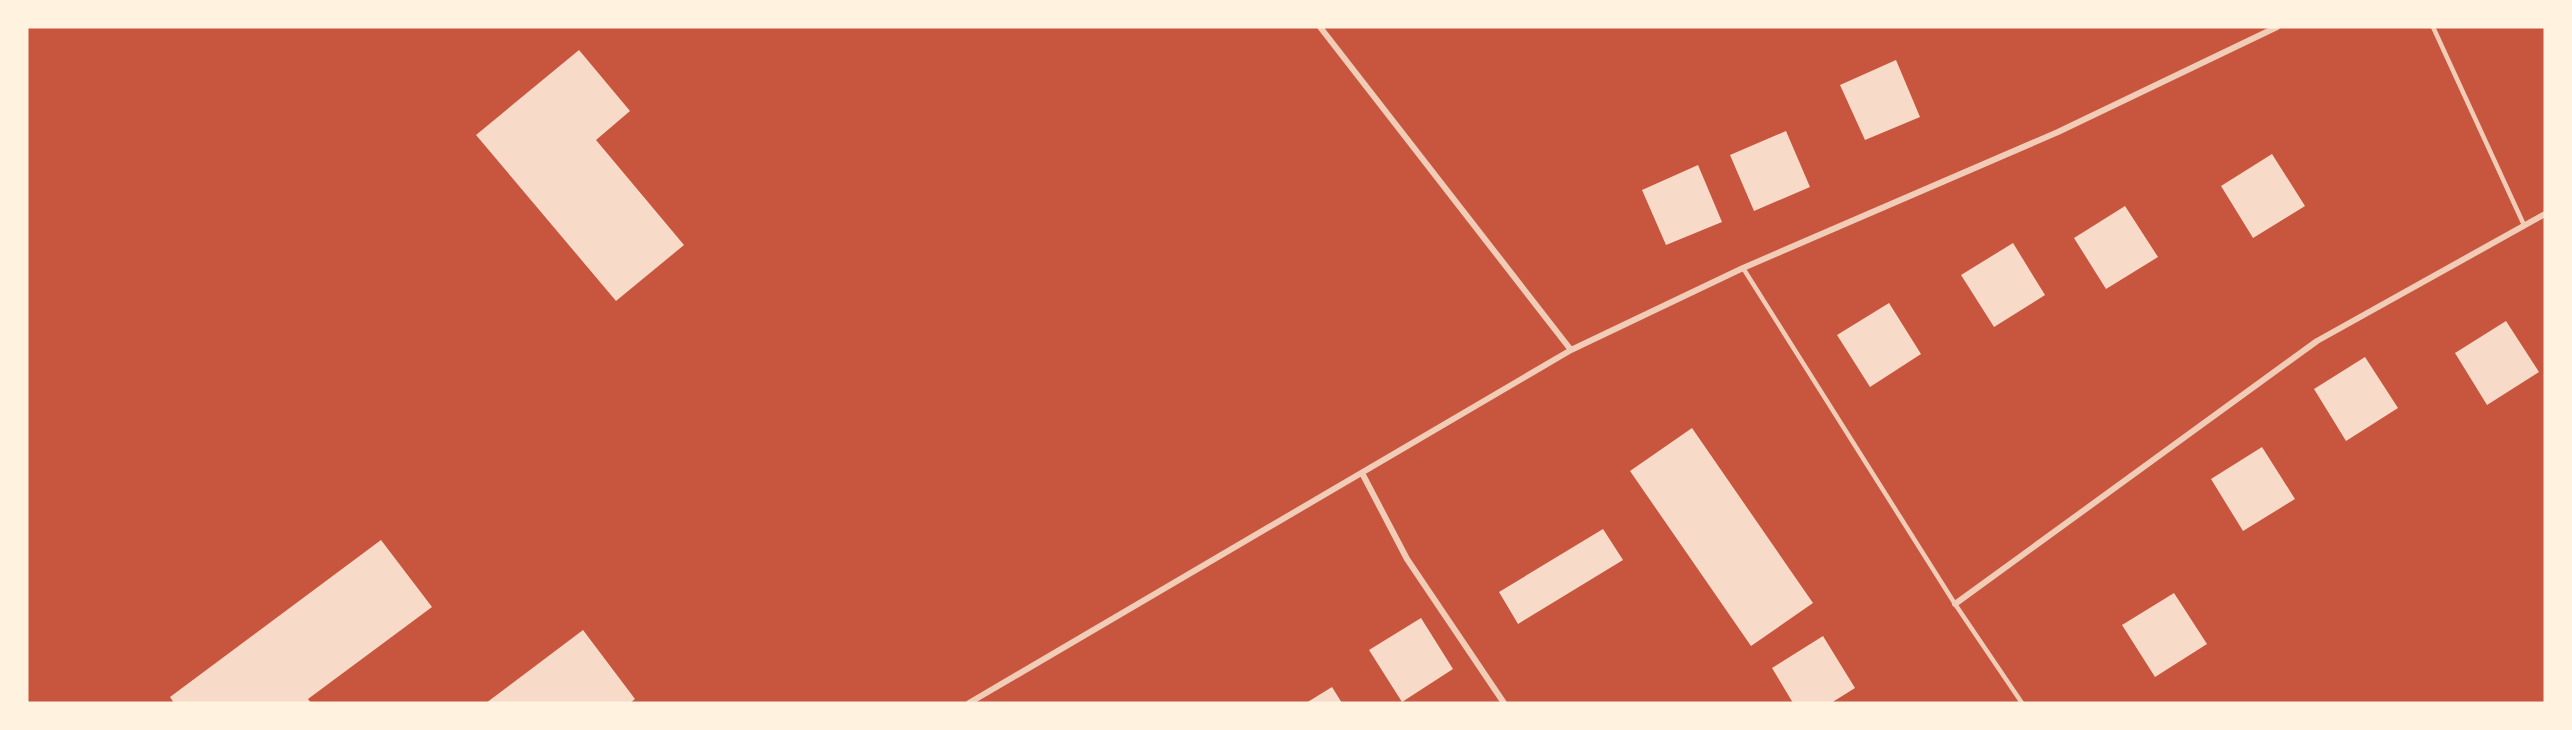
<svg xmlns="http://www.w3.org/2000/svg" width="2572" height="730" viewBox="0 0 2572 730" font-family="'Noto Sans',sans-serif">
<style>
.building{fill:#f7dbc8}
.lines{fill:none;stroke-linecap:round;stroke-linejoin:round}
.service{stroke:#f1ccb7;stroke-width:4.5}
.minor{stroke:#f1ccb7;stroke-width:6}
</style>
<rect width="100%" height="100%" fill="#c8553d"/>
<path class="building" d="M579,50L630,111L596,140L684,245L616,301L476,135Z
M1896,60L1920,117L1865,140L1840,85Z
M1786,131L1810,187L1754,211L1730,155Z
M2272,154L2305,206L2253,238L2221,186Z
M1698,165L1722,222L1666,245L1642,190Z
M2125,206L2158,257L2106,289L2074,238Z
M2013,243L2045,295L1994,327L1961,275Z
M1889,303L1921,354L1870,387L1837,335Z
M2506,321L2539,372L2487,405L2455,353Z
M2365,357L2398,408L2346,441L2314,389Z
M1692,428L1813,603L1751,646L1630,471Z
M2262,447L2295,499L2243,531L2211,479Z
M1603,529L1623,560L1518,624L1499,592Z
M381,540L432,607L308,699L311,703H174L170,697Z
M2174,593L2207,644L2155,677L2122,625Z
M1421,618L1453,669L1402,702L1369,650Z
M583,630L635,699L630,703H486Z
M1823,636L1855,688L1831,703H1793L1772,668Z
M1332,687L1342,703H1306Z"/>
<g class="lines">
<path class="service" d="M2433,27L2524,225
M1743,268L1955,604L2022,703"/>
<path class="minor" d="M1320,27L1571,350
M1362,473L1407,559L1504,703
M1955,604L2317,341L2545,214
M969,703L1571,350L1743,268L2058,132L2277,27"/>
</g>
<rect width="2572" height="730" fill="none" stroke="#fff3e0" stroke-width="57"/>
</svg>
